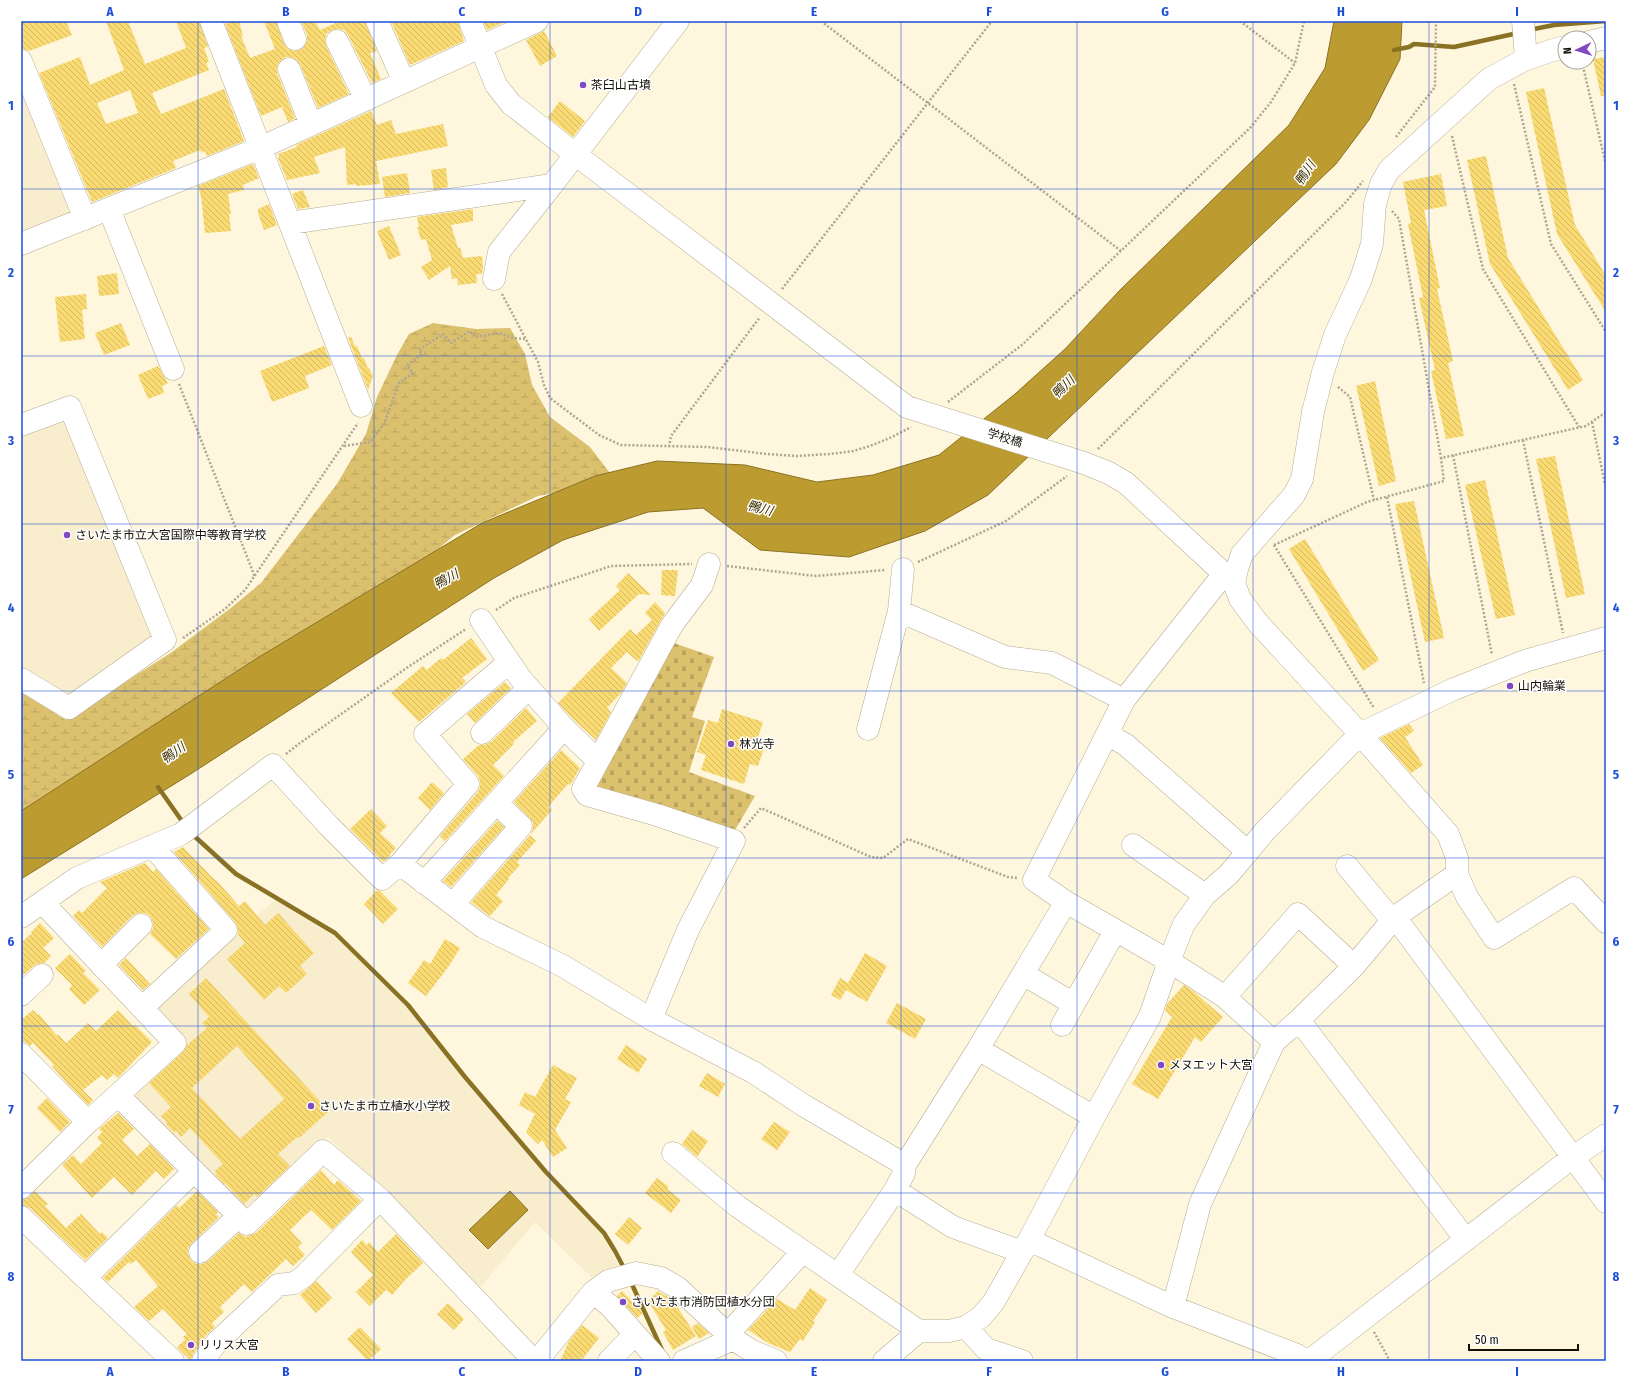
<svg xmlns="http://www.w3.org/2000/svg" width="1627" height="1382" viewBox="0 0 1627 1382" font-family="'Fira Sans Condensed','Noto Sans JP',sans-serif">
<style>
.built{fill:#f8edcc}
.wetland{fill:url(#wetland-marsh)}
.cemetery{fill:url(#cemetery-stones)}
.water{fill:#bc9c30;stroke:#8a7224}
.lines{fill:none;stroke-linecap:round;stroke-linejoin:round}
.stream{stroke:#8a7224;stroke-width:4.5}
.building{fill:url(#building-back-hatch);fill-rule:evenodd}
.minor-casing{stroke:#b4ac94;stroke-width:23}
.path{stroke:#aca693;stroke-width:2.5;stroke-dasharray:2 2;stroke-linecap:butt}
.minor{stroke:#fff;stroke-width:22}
.grid{fill:none;stroke:#1d4ed8;stroke-width:1;stroke-opacity:0.55}
.poi-dot{fill:#8049c0;stroke:#fff;stroke-width:1.5}
.labels{text-anchor:middle;dominant-baseline:central;stroke-width:3;stroke-linejoin:round;paint-order:stroke}
.poi-label{font-size:12px;fill:#141108;stroke:#fff;text-anchor:start}
.street-label{font-size:12px;fill:#141108;stroke:#fff}
.water-label{font-size:13px;font-style:italic;fill:#3d3002;stroke:#fff}
.neatline{fill:none;stroke:#1d4ed8;stroke-width:1.5}
.grid-label{font-size:13px;text-anchor:middle;font-weight:bold;fill:#1d4ed8}
</style>
<defs>
<pattern id="wetland-marsh" width="20" height="14" patternUnits="userSpaceOnUse"><rect width="20" height="14" fill="#dbc06e"/><path d="M1 5h8M5 5V1M11 12h8M15 12V8" fill="none" stroke="#bba45e"/></pattern>
<pattern id="cemetery-stones" width="16" height="16" patternUnits="userSpaceOnUse"><rect width="16" height="16" fill="#dbc06e"/><path d="M2 7V4a2 2 0 0 1 4 0v3zM10 15v-3a2 2 0 0 1 4 0v3z" fill="#bba45e"/></pattern>
<pattern id="building-back-hatch" width="6" height="6" patternUnits="userSpaceOnUse"><rect width="6" height="6" fill="#fada73"/><path d="M-1 5l2 2M0 0l6 6M5-1l2 2" fill="none" stroke="#d5ba62"/></pattern>
</defs>
<rect width="100%" height="100%" fill="#fef6dd"/>
<path class="built" d="M21,79L76,216L21,237Z
M66,418L154,636L68,696L21,669V433Z
M275,900L334,936L408,1006L467,1083L541,1168L601,1233L619,1265L604,1270L592,1278L535,1222L477,1291L396,1206L328,1137L247,1219L123,1095L179,1044L148,1009Z"/>
<path class="wetland" d="M433,323L476,329L510,328L525,354L532,385L550,417L590,447L616,481L538,496L455,535L414,569L21,815V692L66,720L172,652L232,607L261,583L337,484L366,434L377,397L397,355L409,334Z"/>
<path class="cemetery" d="M668,641L714,657L692,717L705,721L689,772L755,796L732,835L593,789Z"/>
<path class="water" d="M1334,21H1402L1400,59L1369,120L1336,164L988,495L925,531L849,557L760,550L703,508L648,512L563,540L494,578L189,775L21,879V811L259,657L482,523L595,476L657,461L745,465L817,482L873,475L939,455L1015,394L1065,349L1120,290L1289,125L1325,68Z
M510,1191L528,1210L488,1249L469,1230Z"/>
<g class="lines">
<path class="stream" d="M1529,30L1554,25L1606,21
M1394,50L1409,47L1414,44L1454,47L1518,33
M158,787L184,824
M192,834L236,874L335,933L408,1005L465,1077L546,1172L604,1233L615,1251L625,1270
M630,1280L662,1350"/>
</g>
<path class="building" d="M21,21H66L72,35L29,51L23,49L21,43Z
M106,21H128L145,64L186,48L176,21H199L208,47L204,48L209,62L206,63L209,70L152,93L161,114L224,89L244,141L207,156L205,151L202,153L200,150L173,161L176,168L92,202L39,73L80,57L90,85L124,70ZM130,90L138,113L106,124L97,103Z
M234,21H239L243,36H241L250,58L275,49L264,21H276L284,44L288,49L293,51L300,50L304,47L307,41V34L301,21H315L320,30L340,21H365L377,51L370,53L381,79L372,83L348,35L344,30L338,29L332,30L326,34L325,40L326,46L349,94L318,108L300,64L296,59L290,57H285L279,62L277,68V73L295,118L288,122L282,107L261,116L225,24Z
M391,21H458L464,41L410,65Z
M483,21H507L487,30Z
M544,31L557,56L540,66L526,40Z
M1606,57V96H1601L1593,59Z
M1544,88L1575,225L1606,276V312L1557,234L1526,92Z
M560,101L585,121L573,137L548,117Z
M371,111L377,125L391,120L396,134L443,124L448,146L376,161L380,184L356,186V184L347,185L345,147L314,157L320,173L287,180L278,158L279,157L278,154L297,147L296,145Z
M1486,156L1508,258L1583,380L1568,390L1490,264L1467,160Z
M253,164L259,178L243,185L244,190L228,194L231,214H229L231,231L205,233L201,196L198,186Z
M446,168L448,187L434,190L431,170Z
M407,173L410,193L385,197L382,177Z
M1441,174L1447,206L1424,210L1440,288L1437,289L1453,361L1448,363L1464,436L1446,439L1431,371L1435,370L1419,298L1423,297L1408,224L1411,223L1403,182Z
M303,190L310,207L298,209L292,194Z
M269,204L277,225L264,230L258,213V209Z
M473,209V221L451,225L458,248L460,247L463,258L482,256L483,267L482,274H476L477,283L458,285L457,278L452,279L450,266L429,280L421,267L432,260L426,239L421,240L417,227H419L417,217Z
M389,226L401,255L389,260L377,231Z
M117,273L119,294L99,296L97,276Z
M86,294L87,309L82,310L85,339L60,342L55,297Z
M121,323L130,345L104,355L95,333Z
M351,337L355,346H357L362,358H364L368,369L369,368L373,376L368,390L348,338Z
M324,346L332,365L305,376L309,388L272,402L260,371Z
M158,366L168,383L162,386L164,393L148,399L138,375Z
M1375,381L1396,481L1379,486L1356,386Z
M1555,456L1585,594L1566,598L1536,459Z
M1485,480L1515,615L1496,619L1465,485Z
M1414,501L1444,638L1425,642L1395,504Z
M1305,539L1379,660L1363,671L1289,549Z
M662,570H678L675,596L661,595Z
M628,573L651,595L639,594L599,631L589,619L620,590L616,586Z
M655,602L665,613L639,660L637,661L627,652L611,668L627,683L621,693L607,708L611,712L596,740L573,719L558,703L630,629L636,635L652,620L645,613Z
M471,638L487,659L462,678L466,682L419,722L391,693L423,666L427,670L441,658L443,660Z
M505,682L511,688L475,723L467,714Z
M526,708L537,721L513,742L514,744L493,765L504,776L445,841L440,836L478,792L480,787V781L478,776L463,759L479,745H485L491,742Z
M722,709L763,722L757,741L766,743L758,766L750,764L744,784L701,770L706,755L697,752L708,720L718,723Z
M1409,724L1414,731L1405,737L1423,765L1411,773L1380,738Z
M561,750L580,768L572,782L570,785L568,784L548,807L552,810L530,835L536,841L517,862L520,865L508,878L509,879L496,895L503,901L490,916L471,902L531,834L533,828V822L529,817L514,802Z
M432,782L444,793L430,810L418,798Z
M371,809L387,826L380,833L396,848L390,854L391,855L383,862L350,829Z
M497,821L504,827L451,887L443,881Z
M183,847L209,874L216,881V880L239,906L245,901L265,925L278,913L314,953L300,966L307,974L286,993L279,986L264,1000L227,959L245,943L238,934V928L235,922L174,852Z
M145,863L153,872L156,869L209,929L176,959L150,934L153,928V922L150,916L145,913H138L132,916L102,947L73,916L79,910L82,913L107,888L100,882Z
M377,890L380,891L398,909L383,924L364,904Z
M40,923L54,938L43,948L51,956L44,963L36,964L21,977V943L32,933L31,932Z
M445,939L460,948L449,966L426,996L408,983L424,960L430,964Z
M865,953L887,966L867,1002L846,990L840,1000L831,995L840,978L848,983Z
M70,954L86,971L83,973L100,990L84,1005L69,989L72,985L55,968Z
M126,958L150,984L143,990L119,965Z
M206,978L329,1111L299,1138L297,1137L278,1154L290,1166L257,1197L254,1194L244,1204L225,1183L224,1184L215,1174L216,1173L215,1171L223,1164L190,1128L181,1137L176,1130L174,1133L166,1124L167,1122L161,1116L171,1107L149,1083L183,1052L187,1045L207,1028L202,1023L209,1017L189,994ZM237,1046L284,1099L240,1139L192,1088Z
M1184,985L1193,991L1223,1017L1201,1042L1195,1037L1158,1099L1132,1084L1172,1017L1165,1010L1167,1004Z
M897,1003L926,1019L915,1039L886,1023Z
M33,1010L38,1015L39,1014L57,1036L58,1034L66,1043L88,1023L96,1031L118,1010L133,1026L135,1025L152,1042L118,1078L114,1074L107,1080L102,1075L83,1090L93,1100L88,1105L65,1081L52,1066L54,1065L33,1043L30,1046L25,1042H21V1020Z
M626,1045L647,1059L638,1073L617,1059Z
M553,1065L577,1078L565,1099L571,1102L555,1130L567,1148L553,1157L542,1140L538,1144L526,1132L535,1114L519,1105L525,1092L535,1097Z
M707,1073L725,1084L718,1097L699,1086Z
M47,1098L70,1122L60,1132L37,1108Z
M118,1113L134,1129L122,1140L137,1156L150,1144L174,1169L164,1179L156,1171L132,1195L114,1177L92,1198L62,1165L73,1155L81,1164L102,1143L97,1138L102,1132L99,1129Z
M774,1122L790,1132L777,1150L761,1139Z
M692,1130L708,1141L697,1157L682,1144Z
M321,1170L334,1185L338,1180L361,1201L332,1230L311,1210L290,1230L302,1243L298,1247L305,1255L293,1266L286,1259L252,1292L244,1284L220,1307L224,1312L212,1323L215,1327L207,1334L193,1354L191,1361L177,1347L185,1340L183,1337L187,1334L163,1309L149,1321L134,1307L158,1286L136,1260L131,1264L129,1262L108,1282L103,1278L177,1205L179,1208L197,1191L218,1212L216,1214L219,1217L192,1243L188,1248V1254L191,1260L196,1264H202L208,1261L239,1233L246,1237L256,1233Z
M657,1178L668,1186L667,1189L681,1200L671,1213L645,1193Z
M35,1191L48,1204L45,1206L66,1228L81,1214L100,1234L102,1232L108,1238L85,1260L30,1208L21,1205V1200L29,1197Z
M629,1217L642,1228L628,1245L615,1234Z
M396,1234L423,1263L407,1278L392,1295L386,1290L370,1306L356,1292L373,1275L351,1252L362,1240L367,1245L369,1242L378,1252Z
M316,1281L332,1298L316,1313L300,1295Z
M810,1288L827,1300L813,1321L815,1322L803,1341L800,1339L790,1352L768,1343L748,1330L777,1299L795,1310Z
M622,1291L643,1313L637,1318L617,1296Z
M658,1291L673,1300L696,1336L673,1350L663,1332L666,1330L648,1301Z
M448,1303L464,1319L454,1330L437,1314Z
M698,1323L709,1333L699,1339L692,1327Z
M582,1325L599,1338L581,1361H560L569,1341Z
M360,1327L381,1349L368,1361L347,1339Z"/>
<g class="lines">
<g class="minor-casing">
<path id="minor" d="M211,21L361,406
M288,21L295,39
M377,21L404,82
M470,21L496,85L511,104L575,154L907,407L1084,463L1109,473L1126,483L1234,583
M1523,21L1526,59
M337,41L366,100
M1589,42L1606,38
M1565,47L1550,51L1524,60L1489,79L1389,170L1381,184L1375,204L1372,244L1361,279L1335,335L1323,372L1313,412L1302,479L1294,495L1242,554L1237,569L1234,583L1240,599L1257,622L1360,734L1448,834L1457,858V874L1467,897L1494,938L1574,888L1606,922
M21,61L85,219
M289,69L311,125
M109,209L173,369
M290,223L552,185L678,21
M21,244L260,148L537,21
M494,279L499,252L552,185
M21,425L70,407L165,640L69,708L21,679
M1223,575L1124,700L1034,880L1066,902L1169,961L1225,997L1274,1042L1299,1020L1354,966L1395,917L1457,874
M899,611L1005,657L1052,663L1124,700
M481,620L521,679L564,728L598,761
M868,729L899,611L903,569
M482,733L529,688
M1107,734L1126,745L1248,852
M1133,845L1205,895
M400,864L483,927L563,966L651,1019L753,1072L803,1105L905,1165
M1347,866L1386,913L1395,917L1606,1202
M424,883L564,728
M453,904L521,826L496,803
M21,917L77,878L181,834L273,765L329,826L382,879L400,864L468,784L425,734L509,662
M101,965L141,925
M1023,974L1074,1004
M21,995L42,975
M1225,997L1298,914L1354,966
M142,1008L226,930L152,846
M651,1019L688,930L734,841L657,815L587,795L583,789L672,625L702,585L709,564
M1299,1020L1466,1240
M1062,1025L1115,931
M978,1049L1094,1117
M21,1054L88,1122
M119,1096L247,1224L323,1151L380,1199L534,1361
M673,1153L737,1206L919,1331
M21,1188L88,1122L175,1043L43,903
M895,1190L953,1227L1022,1252
M21,1217L173,1361
M1029,1240L1173,1307L1297,1355L1306,1361
M200,1252L239,1216
M838,1275L895,1190L904,1173L905,1165L978,1049L1066,902
M86,1277L193,1172
M593,1292L610,1306L659,1361
M1173,1307L1200,1204L1274,1042
M966,1327L986,1349L1022,1361
M728,1334L803,1251
M203,1361L217,1342L278,1285L294,1283L303,1277L380,1199
M537,1361L593,1292L608,1281L636,1273L661,1278L678,1288L733,1339L752,1351L776,1361
M609,1361L635,1334
M684,1361L733,1339
M884,1361L919,1331H949L966,1327L981,1317L993,1303L1029,1240L1094,1117L1150,1016L1169,961L1184,924L1205,895L1229,874L1266,830L1360,734L1454,689L1525,661L1606,638
M1309,1361L1573,1157L1606,1135"/>
</g>
<path class="path" d="M821,21L1121,251
M1240,21L1295,63
M1582,62L1606,165
M1514,84L1551,244L1606,332
M1452,136L1483,269L1579,427
M1396,137L1435,87L1436,21
M1392,211L1399,219L1441,458
M782,289L992,21
M502,294L538,362L544,385L550,398L599,435L621,445L708,447L767,454L796,456L830,454L853,451L870,446L892,437L911,427
M179,384L255,577
M1338,387L1350,397L1374,500
M948,402L1023,344L1250,128L1271,102L1295,63L1304,21
M1592,422L1606,489
M1523,440L1563,633
M344,446L370,442L384,424L399,383L413,373L407,365L422,354L419,350L443,334L451,343L470,331L475,337L499,333L513,338L525,339
M669,447L671,436L760,317
M1098,449L1346,202L1363,181
M1453,455L1492,655
M1387,497L1424,683
M1274,545L1367,502L1444,481L1441,458L1586,426L1606,412
M1274,545L1374,708
M918,562L1006,521L1067,476
M727,566L816,576L885,570
M496,610L514,598L611,566L692,564
M183,638L225,609L245,590L358,423
M286,754L300,743L408,667L466,629
M744,828L761,808L871,857L883,858L908,839L1008,877L1017,878
M1374,1332L1390,1361"/>
<use href="#minor" class="minor"/>
</g>
<path class="grid" d="M198,21V1361M374,21V1361M550,21V1361M726,21V1361M901,21V1361M1077,21V1361M1253,21V1361M1429,21V1361M21,189H1606M21,356H1606M21,524H1606M21,691H1606M21,858H1606M21,1026H1606M21,1193H1606"/>
<g class="poi-dot">
<circle cx="583" cy="85" r="4"/>
<circle cx="67" cy="535" r="4"/>
<circle cx="1510" cy="686" r="4"/>
<circle cx="731" cy="744" r="4"/>
<circle cx="1161" cy="1065" r="4"/>
<circle cx="311" cy="1106" r="4"/>
<circle cx="623" cy="1302" r="4"/>
<circle cx="191" cy="1345" r="4"/>
</g>
<g class="labels">
<g class="poi-label">
<text x="591" y="85">茶臼山古墳</text>
<text x="75" y="535">さいたま市立大宮国際中等教育学校</text>
<text x="1518" y="686">山内輪業</text>
<text x="739" y="744">林光寺</text>
<text x="1169" y="1065">メヌエット大宮</text>
<text x="319" y="1106">さいたま市立植水小学校</text>
<text x="631" y="1302">さいたま市消防団植水分団</text>
<text x="199" y="1345">リリス大宮</text>
</g>
<g class="street-label">
<text transform="translate(1005 438) rotate(17)">学校橋</text>
</g>
<g class="water-label">
<text transform="translate(1305 173) rotate(-56)">鴨川</text>
<text transform="translate(1063 387) rotate(-45)">鴨川</text>
<text transform="translate(760 508) rotate(15)">鴨川</text>
<text transform="translate(446 579) rotate(-29)">鴨川</text>
<text transform="translate(173 753) rotate(-36)">鴨川</text>
</g>
</g>
<rect width="1627" height="1382" fill="none" stroke="#ffffff" stroke-width="44"/>
<g transform="translate(1577 50) rotate(266)"><circle r="19" fill="#ffffff" stroke="#a1a09c"/>
<path d="M0-3L7 15L0 10L-7 15Z" fill="#8049c0"/>
<text y="-6" font-size="11" font-weight="bold" text-anchor="middle" fill="#141108">N</text>
</g>
<path d="M1469 1344v6h109v-6" fill="none" stroke="#141108" stroke-width="2"/>
<text x="1475" y="1344" font-size="12" fill="#141108" stroke="#ffffff" stroke-width="3" paint-order="stroke">50 m</text>
<rect x="22" y="22" width="1583" height="1338" class="neatline"/>
<g class="grid-label">
<text x="110" y="16">A</text>
<text x="286" y="16">B</text>
<text x="462" y="16">C</text>
<text x="638" y="16">D</text>
<text x="814" y="16">E</text>
<text x="989" y="16">F</text>
<text x="1165" y="16">G</text>
<text x="1341" y="16">H</text>
<text x="1517" y="16">I</text>
<text x="11" y="110">1</text>
<text x="1616" y="110">1</text>
<text x="11" y="277">2</text>
<text x="1616" y="277">2</text>
<text x="11" y="445">3</text>
<text x="1616" y="445">3</text>
<text x="11" y="612">4</text>
<text x="1616" y="612">4</text>
<text x="11" y="779">5</text>
<text x="1616" y="779">5</text>
<text x="11" y="946">6</text>
<text x="1616" y="946">6</text>
<text x="11" y="1114">7</text>
<text x="1616" y="1114">7</text>
<text x="11" y="1281">8</text>
<text x="1616" y="1281">8</text>
<text x="110" y="1376">A</text>
<text x="286" y="1376">B</text>
<text x="462" y="1376">C</text>
<text x="638" y="1376">D</text>
<text x="814" y="1376">E</text>
<text x="989" y="1376">F</text>
<text x="1165" y="1376">G</text>
<text x="1341" y="1376">H</text>
<text x="1517" y="1376">I</text>
</g>
</svg>
